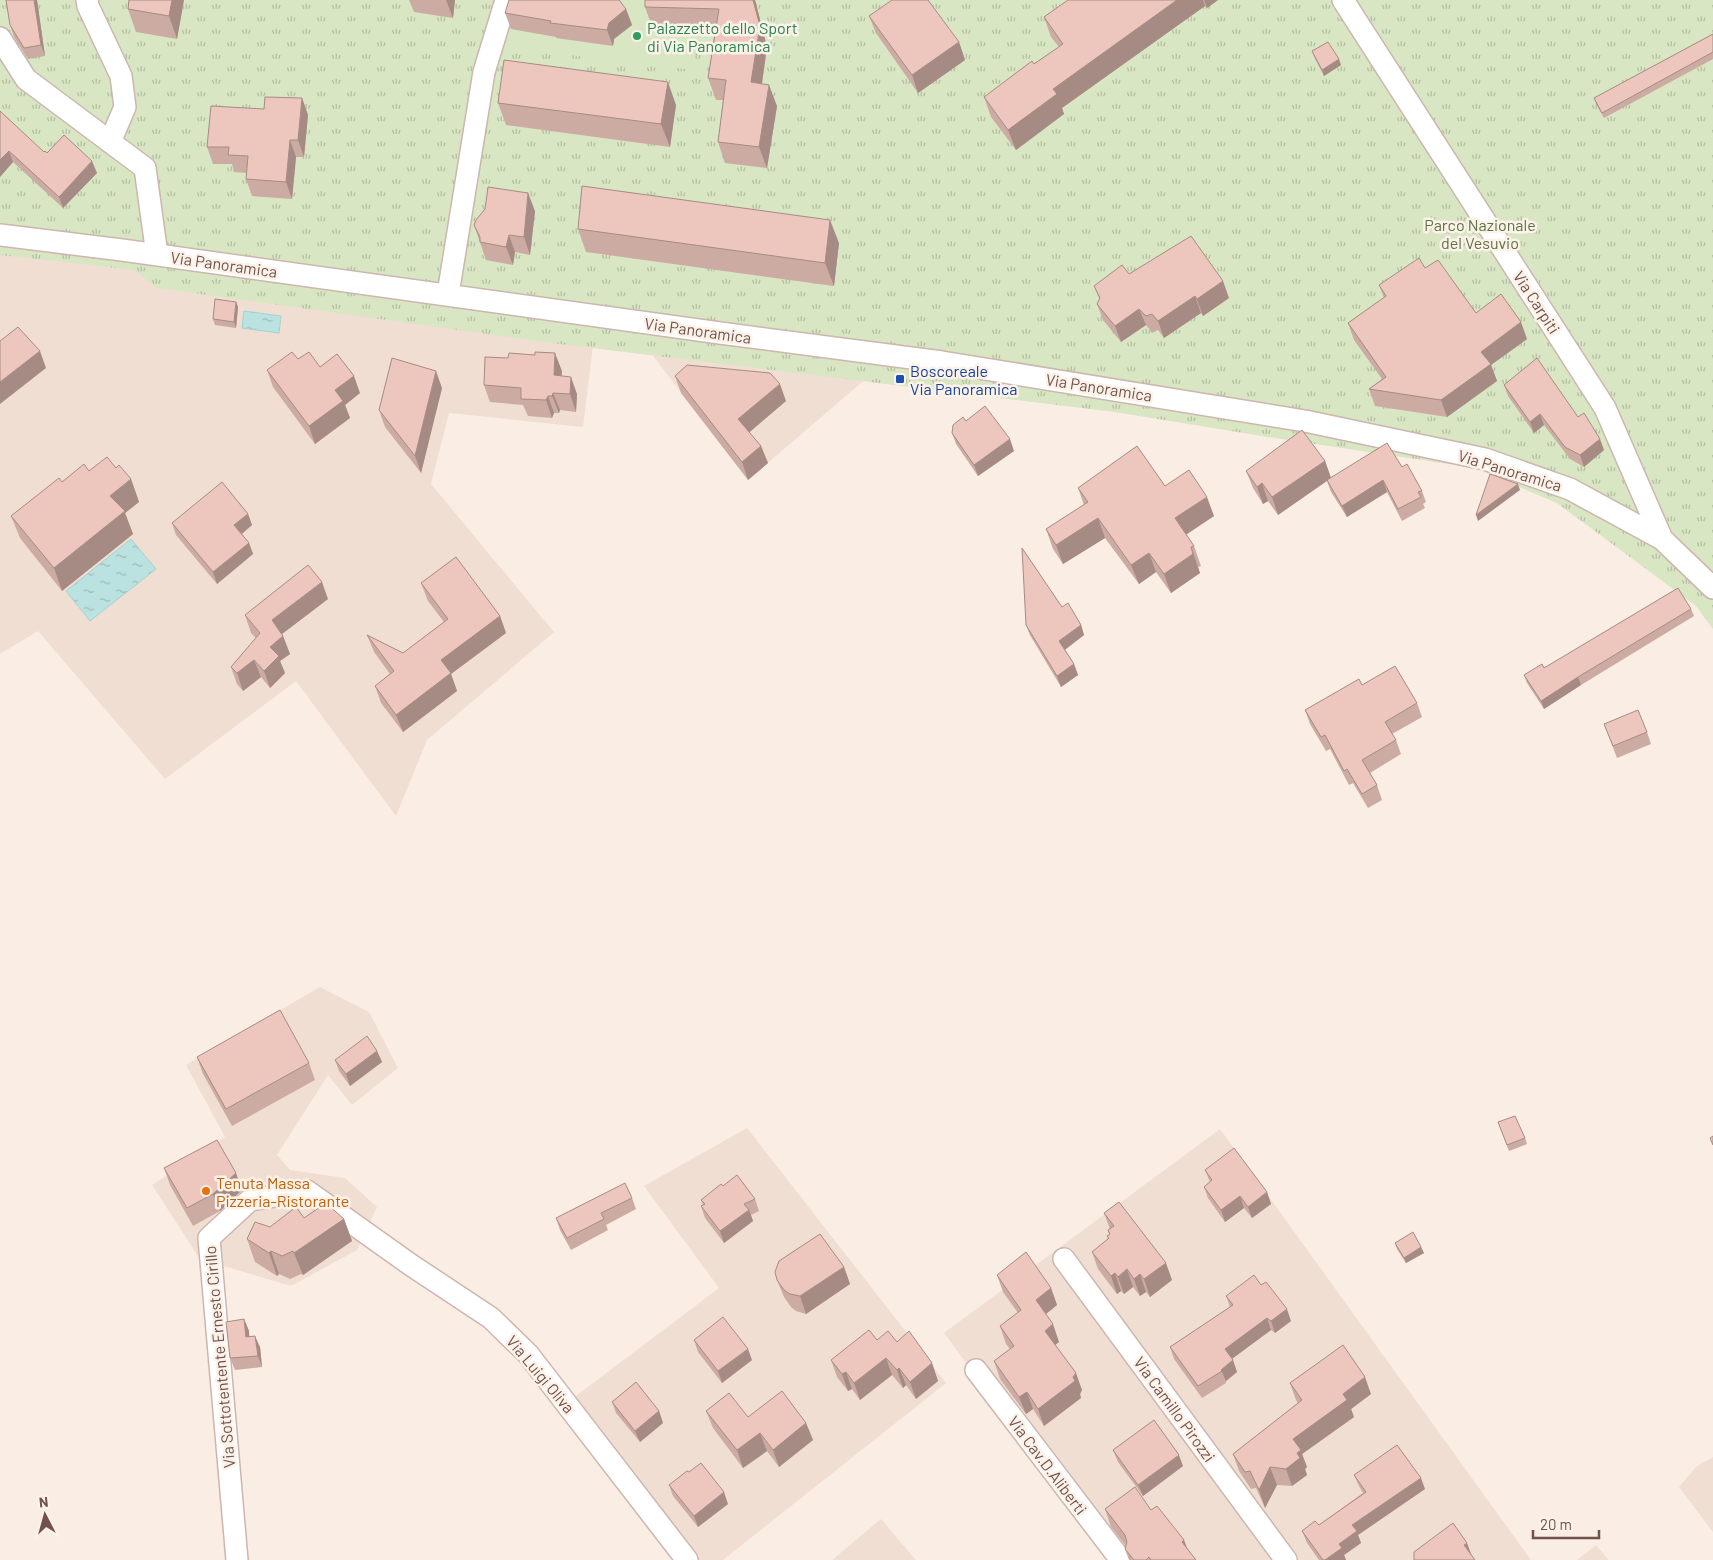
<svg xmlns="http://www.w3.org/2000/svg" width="1713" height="1560" viewBox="0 0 1713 1560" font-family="Barlow,sans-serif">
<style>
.residential{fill:#f1ded2}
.grass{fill:url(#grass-tufts)}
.garden{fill:#d8e6c3}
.water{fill:url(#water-ripples);stroke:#a1d3d1}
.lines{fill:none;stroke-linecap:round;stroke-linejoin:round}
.minor-casing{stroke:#cdb6ae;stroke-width:24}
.minor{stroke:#fff;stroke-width:21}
.wall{fill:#ccaba3}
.shaded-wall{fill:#a68b84}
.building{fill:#edc7bd;stroke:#a68b84}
.leisure-dot{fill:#2e9e5b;stroke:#fdf2e9;stroke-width:2}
.transit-dot{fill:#1a4fb4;stroke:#fdf2e9;stroke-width:2}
.food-dot{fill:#e8710a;stroke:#fdf2e9;stroke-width:2}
.labels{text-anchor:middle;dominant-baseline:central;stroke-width:5;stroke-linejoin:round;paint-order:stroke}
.leisure-label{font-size:16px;fill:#27864d;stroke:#fdf2e9;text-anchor:start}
.park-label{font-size:16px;fill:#5c7544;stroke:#fdf2e9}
.street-label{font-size:16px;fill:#70524b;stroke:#fdf2e9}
.transit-label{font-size:16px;fill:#164399;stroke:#fdf2e9;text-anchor:start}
.food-label{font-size:16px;fill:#c56008;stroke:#fdf2e9;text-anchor:start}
</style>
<defs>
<pattern id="grass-tufts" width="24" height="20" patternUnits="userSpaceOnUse" patternTransform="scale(1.25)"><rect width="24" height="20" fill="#d8e6c3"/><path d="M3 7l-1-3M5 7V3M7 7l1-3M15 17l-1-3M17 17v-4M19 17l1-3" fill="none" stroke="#b4bda0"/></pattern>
<pattern id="water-ripples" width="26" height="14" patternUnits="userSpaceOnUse" patternTransform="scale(1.25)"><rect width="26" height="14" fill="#bae2e0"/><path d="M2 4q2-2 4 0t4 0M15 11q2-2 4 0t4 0" fill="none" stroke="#9cbab8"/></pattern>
</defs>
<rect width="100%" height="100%" fill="#faede3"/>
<path class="residential" d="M0,0L876,370L748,480L651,353L593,346L583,427L449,413L431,484L554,632L427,740L396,816L296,681L165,779L38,631L0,654Z
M320,987L369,1012L398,1068L352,1105L328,1075L277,1155L290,1170L345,1178L377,1207L357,1250L291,1286L200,1259L152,1185L225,1137L186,1065Z
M747,1128L946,1383L723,1560H696L572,1399L719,1288L644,1186Z
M1220,1129L1531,1560H1111L944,1333Z
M1713,1457V1532L1679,1487L1697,1466Z
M881,1519L916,1560H832Z
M1596,1545L1609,1560H1577Z"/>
<path class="grass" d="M0,0H1713V629L1696,606L1557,503L1475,468L1268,437L1115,412L559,344L157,288L134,270L0,255Z"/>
<path class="garden" d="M520,0H754L763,31L772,49L696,41L694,70L504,47Z"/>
<path class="water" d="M244,311L281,316L279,333L242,328Z
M131,539L156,569L90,621L66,591Z"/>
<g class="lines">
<g class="minor-casing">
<path id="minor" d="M87,0L88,6L121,76L125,107L110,142
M1343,0L1605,408L1662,539
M0,38L26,79L145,168L157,255
M0,235L122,250L720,333L942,362L1305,421L1485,459L1570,489L1662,539L1713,588
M448,294L484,72L506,0
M1064,1259L1286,1560
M976,1370L1121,1560
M237,1560L209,1238L250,1200L307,1191L411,1265L491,1318L528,1354L687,1560"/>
</g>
<use href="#minor" class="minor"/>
</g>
<path class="wall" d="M37,0L45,56L28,59L14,37L10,25Z
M129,0H184L177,39L136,32L128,9Z
M409,0H455L453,18L414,12Z
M645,0H755L767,47L762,84L777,106L767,168L725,163L718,142L723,100H716L708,78L715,30L653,29L645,7Z
M1068,0H1218L1207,8L1205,6L1062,108L1064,114L1016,150L991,117L984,97L1059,47L1051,37L1044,17Z
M626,9L632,25L614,39L613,46L556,38V37L511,29L505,13Z
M869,16L959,42L965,60L918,93L876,33Z
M1713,34V59L1604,118L1596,104L1594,98Z
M1312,51L1341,65L1324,76L1314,57Z
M302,98L308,115L304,157H296L292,199L252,196L246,179L247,173L234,172L232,164H213L207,147L264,109Z
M498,103L676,105L670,147L506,125Z
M0,111L44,152L47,153L97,173L63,208L13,162L0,177Z
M535,211L530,255L515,252L513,265L486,260L474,225Z
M578,229L839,243L834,286L586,252Z
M1425,268L1476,313L1527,339L1491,365L1497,381L1447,417L1375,406L1369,389L1382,379L1354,340L1348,323L1384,298L1379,285Z
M1129,274L1229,298L1203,316L1201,313L1164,338L1158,330L1152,333L1146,325L1121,342L1103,320L1097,304L1100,300L1094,286Z
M236,302L238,307L236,328L215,325L213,319Z
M298,359L320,367L360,393L345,405L350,418L315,444L273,387L267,370Z
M562,371L561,376L577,394L576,412L560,410L559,413H554L552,418L528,416L523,405L490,402L484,385Z
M675,376L786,401L749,432L761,446L768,463L748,480L681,393Z
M1504,385L1578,417L1604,450L1584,467L1570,459L1544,425L1534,433L1508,396Z
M442,388L421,473L385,427L379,410Z
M952,433L1014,451L978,476L956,444Z
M1325,461L1331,478L1402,467L1422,491L1426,502L1423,504L1425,508L1402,521L1387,492L1347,517L1331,492L1327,481L1278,515L1268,501L1263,504L1253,488L1246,471Z
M116,468L131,479L139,502L125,513L133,534L62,591L20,538L11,516L62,482L89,471Z
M1165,486L1214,516L1186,535L1194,546L1201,566L1198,567L1200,573L1171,593L1156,572L1139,584L1105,538L1063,564L1053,549L1046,529L1084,505L1078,488Z
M248,514L252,525L242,534L249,543L253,554L217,584L176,535L172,523Z
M421,583L500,616L506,633L451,674L457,691L403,732L381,703L375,686L390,674L374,652L367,635L403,653L444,622L428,601Z
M328,599L282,634L290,654L280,661L285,673L270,688L261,677L243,691L237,684L231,667L256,638L251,633L245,615Z
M1062,607L1081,625L1084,635L1065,650L1074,664L1078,675L1061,687L1030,635L1026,625Z
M1691,609L1694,616L1581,685L1544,709L1527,683L1524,675Z
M1362,685L1417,703L1422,717L1392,734L1396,740L1401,754L1370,773L1377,785L1382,800L1368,808L1353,783L1349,785L1330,749L1326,751L1310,724L1305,710Z
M1604,724L1647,732L1651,744L1617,758Z
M377,1051L382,1062L350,1086L339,1071L335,1060Z
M197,1057L309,1063L315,1080L232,1126L203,1074Z
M1498,1122L1525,1138L1527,1144L1509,1151Z
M164,1168L242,1190L220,1211L193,1226L170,1185Z
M1205,1170L1267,1192L1271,1204L1252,1218L1244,1208L1225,1222L1208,1198L1204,1187L1210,1182Z
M723,1186L755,1199L759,1211L751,1215L753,1221L724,1243L705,1218L701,1206L703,1205L701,1200Z
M632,1198L636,1209L606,1225L608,1230L571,1250L560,1230L556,1218Z
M1104,1213L1172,1280L1150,1297L1146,1292L1140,1296L1133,1287L1124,1294L1121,1291L1117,1294L1098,1269L1092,1252L1108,1239L1107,1236L1109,1234L1108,1230L1110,1229Z
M304,1218L344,1219L352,1241L303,1275L301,1274L290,1279L279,1274L277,1276L255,1262L247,1239L270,1227Z
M1395,1243L1421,1247L1424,1253L1406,1263L1397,1249Z
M844,1267L850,1284L806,1314L796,1311L791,1307L784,1297L777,1280Z
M997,1275L1051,1288L1057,1305L1046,1314L1059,1342L1055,1345L1082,1390L1080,1394L1081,1398L1044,1426L1033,1409L1026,1414L1000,1379L994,1361L1010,1349L1006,1344L1000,1326L1018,1313L1003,1292Z
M1261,1285L1291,1321L1275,1333L1271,1330L1232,1359L1237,1372L1226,1381V1383L1202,1398L1174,1359L1170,1347L1230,1307L1226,1296Z
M244,1319L249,1331V1337L260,1347L262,1367L235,1370L230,1358Z
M694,1340L752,1360L722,1383L698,1352Z
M877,1340L897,1342L932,1363L938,1381L916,1399L906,1385L903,1388L892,1375L860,1400L852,1389L848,1391L837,1377L831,1360Z
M1290,1383L1371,1394L1351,1409L1354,1417L1302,1454L1307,1467L1305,1469L1307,1475L1292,1486L1277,1485L1265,1508L1256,1488L1251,1489L1239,1471L1233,1454L1298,1403L1296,1400Z
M612,1402L659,1411L663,1423L640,1442L616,1413Z
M706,1411L748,1417L806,1423L813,1440L779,1467L767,1451L743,1468L713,1428Z
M1113,1450L1183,1466L1143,1496L1118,1462Z
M1354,1475L1425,1489L1358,1535L1361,1543L1344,1555L1346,1560H1319L1307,1543L1302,1531L1319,1525L1363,1493L1359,1486Z
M669,1485L728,1504L698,1527L673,1496Z
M1105,1509L1151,1510L1184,1540L1188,1550L1196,1560H1129L1125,1549L1126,1546L1111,1527Z"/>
<path class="shaded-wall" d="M34,0H37L45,56L41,45Z
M172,0H184L177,39L169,16Z
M446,0H455L453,18Z
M753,0H755L767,47L759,103L751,82Z
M1177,0H1203L1205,6L1062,108L1064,114L1016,150L1008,130L1053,89Z
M1204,0H1218L1207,8Z
M626,9L632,25L614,39L613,46L607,30L609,23Z
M959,42L965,60L918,93L912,75Z
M1339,59L1341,65L1324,76L1322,70Z
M668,82L676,105L670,147L661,124Z
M769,85L777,106L767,168L759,147Z
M302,98L308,115L304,157L298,140Z
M290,140L296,157L292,199L286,182Z
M9,151L13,162L0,177V160Z
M92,161L97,173L63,208L59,197Z
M528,193L535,211L530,255L524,237Z
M830,220L839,243L834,286L825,263Z
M509,235L515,252L513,265L506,247Z
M1223,281L1229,298L1203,316L1197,299Z
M1195,296L1201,313L1164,338L1158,321Z
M236,302L238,307L236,328L234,322Z
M1139,309L1146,325L1121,342L1115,326Z
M1521,322L1527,339L1491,365L1497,381L1447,417L1441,400L1481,352Z
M40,351L46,368L0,404V382Z
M555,353L562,371L560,392L554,375Z
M436,371L442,388L421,473L415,456Z
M354,376L360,393L345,405L350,418L315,444L309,426L335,390Z
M571,377L577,394L576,412L570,394Z
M780,384L786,401L744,437L738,419Z
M553,393L560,410L559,413L552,396Z
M548,396L554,413L552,418L546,400Z
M1540,414L1544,425L1534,433L1530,422Z
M1010,439L1014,451L978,476L974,465Z
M1600,439L1604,450L1584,467L1580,455Z
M761,446L768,463L748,480L742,462Z
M1325,461L1331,478L1278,515L1272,497Z
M131,479L139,502L125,513L133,534L62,591L54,568L110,496Z
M1383,480L1387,492L1347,517L1342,506Z
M1262,483L1268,501L1263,504L1257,487Z
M1518,484L1520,490L1478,521L1476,515Z
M1207,497L1214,516L1182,537L1175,518Z
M248,514L252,525L238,537L234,525Z
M1098,518L1105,538L1063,564L1056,545Z
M249,543L253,554L217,584L213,572Z
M1191,547L1200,573L1171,593L1164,574Z
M1149,553L1156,572L1139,584L1131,565Z
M322,582L328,599L278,637L272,620Z
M500,616L506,633L451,674L457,691L403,732L396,715L441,660Z
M1081,625L1084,635L1063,651L1059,641Z
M283,636L290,654L280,661L285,673L270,688L264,671L270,647Z
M254,660L261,677L243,691L237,673Z
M1074,664L1078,675L1061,687L1057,676Z
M1578,677L1581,685L1544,709L1541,701Z
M377,1051L382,1062L350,1086L346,1074Z
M236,1173L242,1190L220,1211L213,1194Z
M1267,1192L1271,1204L1252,1218L1248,1207Z
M1240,1196L1244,1208L1225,1222L1221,1210Z
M749,1210L753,1221L724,1243L720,1231Z
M344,1219L352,1241L303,1275L294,1253Z
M1421,1247L1424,1253L1406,1263L1404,1258Z
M271,1251L279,1274L277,1276L269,1253Z
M1166,1263L1172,1280L1150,1297L1144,1279Z
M844,1267L850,1284L806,1314L800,1296Z
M1127,1269L1133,1287L1124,1294L1118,1277Z
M1115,1273L1121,1291L1117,1294L1111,1276Z
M1140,1274L1146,1292L1140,1296L1134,1279Z
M1051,1288L1057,1305L1042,1317L1036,1300Z
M1287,1309L1291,1321L1275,1333L1271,1321Z
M1267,1318L1271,1330L1229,1361L1225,1349Z
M244,1319L249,1331L250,1348L246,1337Z
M1053,1324L1059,1342L1051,1348L1045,1331Z
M255,1336L260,1347L262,1367L258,1356Z
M748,1349L752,1360L722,1383L718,1371Z
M886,1358L892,1375L860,1400L854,1383Z
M1233,1360L1237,1372L1226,1381L1221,1370Z
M932,1363L938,1381L916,1399L910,1382Z
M899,1368L906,1385L903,1388L897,1370Z
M846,1372L852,1389L848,1391L842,1374Z
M1076,1373L1082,1390L1080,1394L1081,1398L1044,1426L1038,1409L1073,1377Z
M1365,1377L1371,1394L1351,1409L1354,1417L1302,1454L1307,1467L1305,1469L1307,1475L1292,1486L1286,1469L1293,1439L1343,1394Z
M1027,1392L1033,1409L1026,1414L1019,1397Z
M659,1411L663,1423L640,1442L635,1431Z
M806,1423L813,1440L779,1467L773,1450Z
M760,1433L767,1451L743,1468L737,1450Z
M1179,1455L1183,1466L1143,1496L1138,1485Z
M1270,1467L1277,1485L1265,1508L1259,1490Z
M1421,1478L1425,1489L1358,1535L1361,1543L1344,1555L1346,1560H1325L1339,1544L1352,1525Z
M724,1492L728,1504L698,1527L694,1516Z
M1184,1540L1190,1557L1182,1542Z
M1467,1543L1473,1559L1464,1545Z"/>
<path class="building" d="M6,0H34L41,45L24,48L10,25Z
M129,0H172L169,16L128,9Z
M509,0H619L626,9L609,23L607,30L550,23L551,21L505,13Z
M645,0H753L760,26L751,82L769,85L759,147L718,142L726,80L708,78L719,9L645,7Z
M892,0H928L959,42L912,75L869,16Z
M1068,0H1177L1053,89L1057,94L1008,130L984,97L1032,61L1034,64L1063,44L1044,17Z
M1713,34V52L1602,113L1594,98Z
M1328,42L1339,59L1322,70L1312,51Z
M504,60L668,82L661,124L498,103Z
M265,97L302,98L298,140H290L286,182L246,179L248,156L228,155L229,147H207L211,106L264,109Z
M0,111L44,152L45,151L47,153L64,135L92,161L59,197L9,151L0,160Z
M582,186L830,220L825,263L578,229Z
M488,187L528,193L524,237L509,235L506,247L480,242V237L474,225L476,220L485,209Z
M1191,236L1223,281L1197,299L1195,296L1158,321L1152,314L1146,316L1139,309L1115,326L1097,304L1100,298L1094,286L1122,265L1129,274Z
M1419,258L1425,268L1438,260L1476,313L1501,294L1521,322L1481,352L1491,364L1441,400L1369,389L1386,377L1348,323L1386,296L1379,285Z
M215,299L236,302L234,322L213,319Z
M18,327L40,351L0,382V341Z
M292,352L298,359L309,352L320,367L337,354L354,376L335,390L343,401L309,426L267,370Z
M535,352L555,353L554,375L571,377L570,394L553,393L552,396H548L546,400L521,399V388L484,385L485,357L508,358L509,353L535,355Z
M392,358L436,371L415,456L379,410Z
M1537,358L1578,417L1584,413L1600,439L1580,455L1565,447L1540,414L1530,422L1504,385Z
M687,365L770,373L780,384L738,419L761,446L742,462L675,376Z
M985,406L1010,439L974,465L952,433L953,425L963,417L966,421Z
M1302,430L1325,461L1272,497L1262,483L1257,487L1246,471Z
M1387,443L1402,467L1407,464L1422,491L1418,492L1421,497L1398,509L1383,480L1342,506L1327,480Z
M1137,446L1165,486L1189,470L1207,497L1175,518L1194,546L1191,547L1193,554L1164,574L1149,553L1131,565L1098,518L1056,545L1046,529L1088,502L1078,488Z
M107,457L116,468L119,465L131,479L110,496L125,511L54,568L11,516L59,478L62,482L84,464L89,471Z
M1490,474L1518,484L1476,515Z
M222,482L248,514L234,525L249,543L213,572L172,523Z
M1022,548L1062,607L1068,603L1081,625L1059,641L1074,664L1057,676L1026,625Z
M456,557L500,616L441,660L451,673L396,715L375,686L394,671L367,635L403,653L448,619L421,583Z
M308,565L322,582L272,620L283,636L270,647L279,656L264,671L254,660L237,673L231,667L260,633L245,615Z
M1678,588L1691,609L1578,677L1541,701L1524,675L1542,664L1544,668Z
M1395,666L1417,703L1385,722L1396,740L1362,760L1377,785L1362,794L1347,769L1344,771L1325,735L1321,737L1305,710L1359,679L1362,685Z
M1638,710L1647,732L1613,746L1604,724Z
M280,1010L309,1063L226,1109L197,1057Z
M367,1036L377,1051L346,1074L335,1060Z
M1515,1116L1525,1138L1507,1145L1498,1122Z
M1713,1136V1145L1710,1138Z
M217,1140L236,1173L213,1194L187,1208L164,1168Z
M1234,1148L1267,1192L1248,1207L1240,1196L1221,1210L1204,1187L1212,1180L1205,1170Z
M737,1175L755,1199L744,1204L749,1210L720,1231L701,1206L705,1204L701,1200L721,1184L723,1186Z
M625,1183L632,1198L601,1213L604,1219L567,1238L556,1218Z
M1119,1202L1166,1263L1144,1279L1140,1274L1134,1279L1127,1269L1118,1277L1115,1273L1111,1276L1092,1252L1109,1238L1107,1236L1110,1234L1108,1230L1114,1226L1104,1213Z
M326,1203L344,1219L294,1253L293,1251L282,1256L271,1251L269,1253L247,1239L255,1222L270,1227L296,1207L304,1218Z
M1413,1232L1421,1247L1404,1258L1395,1243Z
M820,1234L844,1267L800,1296L790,1294L784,1290L777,1280L775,1272L779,1261Z
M1026,1252L1051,1288L1036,1300L1053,1324L1045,1331L1076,1373L1073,1377L1075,1381L1038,1409L1027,1392L1019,1397L994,1361L1014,1346L1000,1326L1021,1310L997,1275Z
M1254,1275L1261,1285L1266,1282L1287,1309L1271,1321L1267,1318L1225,1349L1233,1360L1221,1370L1222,1371L1198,1386L1170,1347L1233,1305L1226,1296Z
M723,1317L748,1349L718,1371L694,1340Z
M244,1319L246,1337L255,1336L258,1356L230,1358L226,1322Z
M869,1330L877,1340L888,1331L897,1342L909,1331L932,1363L910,1382L899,1368L897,1370L886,1358L854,1383L846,1372L842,1374L831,1360Z
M1343,1345L1365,1377L1343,1394L1347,1400L1293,1439L1301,1450L1297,1453L1300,1458L1286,1469L1270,1467L1259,1490L1250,1471L1245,1472L1233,1454L1302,1400L1290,1383Z
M636,1382L659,1411L635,1431L612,1402Z
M782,1391L806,1423L773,1450L760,1433L737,1450L706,1411L729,1393L748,1417Z
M1154,1420L1179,1455L1138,1485L1113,1450Z
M1397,1445L1421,1478L1352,1525L1357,1531L1339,1544L1342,1548L1325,1560H1323L1302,1531L1315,1521L1319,1525L1366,1492L1354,1475Z
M701,1463L724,1492L694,1516L669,1485L687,1471L689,1472Z
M1135,1487L1151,1510L1157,1506L1184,1540L1182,1542L1196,1560H1151L1149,1557L1146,1560H1134L1125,1549L1127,1542L1125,1535L1105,1509Z
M1453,1523L1467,1543L1464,1545L1475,1560H1414V1552Z"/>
<circle class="leisure-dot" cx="637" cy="36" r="5"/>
<rect class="transit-dot" x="895" y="374" width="10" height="10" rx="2.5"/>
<circle class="food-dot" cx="206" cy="1191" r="5"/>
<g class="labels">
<g class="leisure-label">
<text x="647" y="27">Palazzetto dello Sport<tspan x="647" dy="18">di Via Panoramica</tspan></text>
</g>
<g class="park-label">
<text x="1480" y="224">Parco Nazionale<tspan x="1480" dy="18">del Vesuvio</tspan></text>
</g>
<g class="street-label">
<text transform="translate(224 264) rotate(8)">Via Panoramica</text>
<text transform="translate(1537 302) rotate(57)">Via Carpiti</text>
<text transform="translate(698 330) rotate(8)">Via Panoramica</text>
<text transform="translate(1099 387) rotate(9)">Via Panoramica</text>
<text transform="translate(1510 470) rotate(17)">Via Panoramica</text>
<text transform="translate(219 1357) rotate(-95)">Via Sottotentente Ernesto Cirillo</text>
<text transform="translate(541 1374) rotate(50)">Via Luigi Oliva</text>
<text transform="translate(1175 1409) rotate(54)">Via Camillo Pirozzi</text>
<text transform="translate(1048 1465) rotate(53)">Via Cav.D.Aliberti</text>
</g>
<g class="transit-label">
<text x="910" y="370">Boscoreale<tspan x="910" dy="18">Via Panoramica</tspan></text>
</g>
<g class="food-label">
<text x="216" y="1182">Tenuta Massa<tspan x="216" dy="18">Pizzeria-Ristorante</tspan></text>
</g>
</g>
<g transform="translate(45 1515) rotate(354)" stroke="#fdf2e9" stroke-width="4" paint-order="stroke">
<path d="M0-4L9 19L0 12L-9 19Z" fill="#70524b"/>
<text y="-8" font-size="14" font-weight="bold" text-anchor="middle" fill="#70524b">N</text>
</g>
<path d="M1533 1530v8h66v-8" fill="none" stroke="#70524b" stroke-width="2.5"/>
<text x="1540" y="1530" font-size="15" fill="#70524b" stroke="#fdf2e9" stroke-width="4" paint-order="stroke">20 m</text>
</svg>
